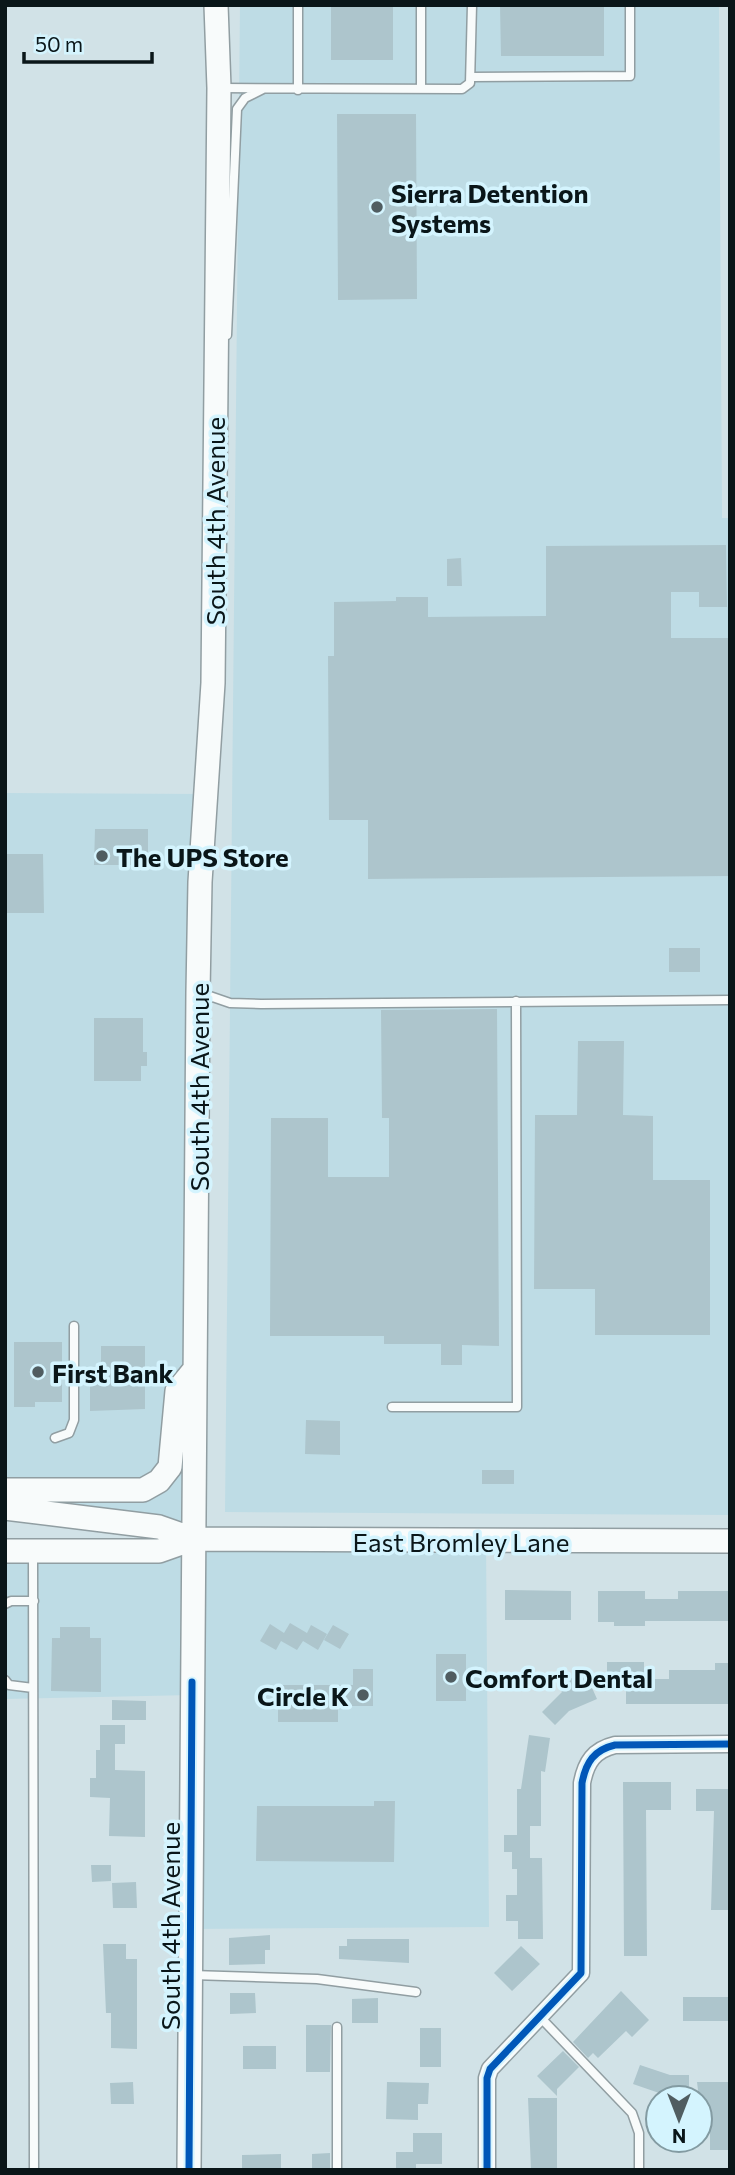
<svg xmlns="http://www.w3.org/2000/svg" width="735" height="2175" viewBox="0 0 735 2175" font-family="Commissioner,sans-serif">
<style>
.built{fill:#bedce5}
.building{fill:#adc5cc}
.lines{fill:none;stroke-linecap:round;stroke-linejoin:round}
.lane-casing{stroke:#919ea2;stroke-width:11}
.street-casing{stroke:#919ea2;stroke-width:19}
.secondary-casing{stroke:#919ea2;stroke-width:26}
.lane{stroke:#f8fbfb;stroke-width:8}
.street{stroke:#f8fbfb;stroke-width:16}
.secondary{stroke:#f8fbfb;stroke-width:23}
.cycleway-casing{stroke:#d4f4fe;stroke-width:11}
.cycleway{stroke:#0057b8;stroke-width:7}
.poi-dot{fill:#505d61;stroke:#d4f4fe;stroke-width:2.5}
.labels{text-anchor:middle;dominant-baseline:central;stroke-width:7;stroke-linejoin:round;paint-order:stroke}
.poi-label{font-size:26px;font-weight:bold;fill:#0a1619;stroke:#d4f4fe;text-anchor:start}
.street-label{font-size:26px;fill:#0a1619;stroke:#d4f4fe}
</style>
<rect width="100%" height="100%" fill="#d1e2e7"/>
<path class="built" d="M240,5H719L722,518H730V1515L225,1512Z
M5,793L201,794L193,1538L486,1541L489,1927L190,1929L192,1695L5,1699V1551L192,1539L5,1514Z"/>
<path class="building" d="M331,5H393V60H331Z
M500,5H604V56H501Z
M337,114H416L417,299L338,300Z
M726,545L727,607H699V592H671V638H730V876L368,879V820H329L328,656H334V602L396,601V597H428V617L546,616V546Z
M461,558L462,586H447V559Z
M95,829H148V865H94Z
M5,854H43L44,913H5Z
M669,948H700V972H669Z
M497,1009L499,1346L462,1345V1365H441V1344H384V1336H270L271,1118H328V1177H389V1118H382L381,1010Z
M94,1018H143V1052H147V1066H141V1081H94Z
M578,1041H624L623,1115L653,1116V1180H710V1335H595V1289H534L535,1115H577Z
M14,1342H62V1402H35V1407H14Z
M101,1346H145V1409L90,1411V1382H101Z
M306,1420L340,1421V1455L305,1454Z
M482,1470H514V1484H482Z
M505,1590L571,1591V1620H505Z
M598,1591H645V1599H678V1591H730V1621H645V1626H614V1622H598Z
M290,1623L307,1633L311,1625L327,1634L318,1650L303,1641L297,1650L281,1641L276,1650L260,1641L270,1624L284,1633Z
M333,1625L349,1634L340,1649L324,1640Z
M60,1627H90V1638H101V1692L51,1691L52,1638H60Z
M436,1654H466V1701H436Z
M607,1662H644V1679H669V1670H715V1663H730V1704H626V1681H607Z
M353,1669H373V1706H338V1722H278V1685H353Z
M585,1672L597,1699L569,1711L555,1725L542,1712L562,1692L558,1684Z
M112,1700L146,1701V1720H112Z
M100,1725H125V1744H115V1770L145,1771V1837L109,1836L110,1798L90,1797V1778H96V1750H100Z
M529,1735L550,1738L545,1772L541,1771V1826H530V1858H542L543,1939H518V1921H506V1895H517V1869H512V1852H504V1835H517V1789H521Z
M623,1782H671V1810H646L647,1956H624Z
M696,1789H730V1910H711L714,1811H696Z
M374,1801H395L394,1862L256,1861L257,1806H374Z
M91,1865H111V1881L92,1882Z
M136,1882L137,1908H113L112,1883Z
M270,1935V1950H265V1964L229,1965V1938Z
M347,1939H409V1963L339,1959V1946H347Z
M103,1944H126V1959H137V2049L111,2048V2013H106Z
M521,1946L540,1964L512,1991L494,1973Z
M621,1991L649,2020L632,2037L626,2031L598,2058L593,2053L588,2058L573,2042Z
M230,1993H255L256,2013L230,2014Z
M683,1997H730V2021H683Z
M378,1998V2023H352V1999Z
M306,2025H331L330,2072H306Z
M420,2028H441V2067H420Z
M243,2046H276V2069H243Z
M563,2051L579,2067L557,2089V2096L537,2076Z
M640,2065L670,2075H689V2095H665L633,2084Z
M133,2082L134,2104H111L110,2083Z
M387,2082L429,2083L428,2104H418V2120L386,2119Z
M697,2082H730V2150H710V2106H700Z
M528,2098H557V2170H531Z
M413,2133H442V2164H416V2170H396V2152H413Z
M330,2153V2170H312V2154Z
M281,2154V2170H242V2155Z"/>
<g class="lines">
<g class="lane-casing">
<path id="lane" d="M421,5V89
M471,77L630,76V5
M222,88L462,89L470,83L472,5
M298,90V5
M227,335L237,109L245,98L263,89
M201,993L230,1003L261,1004L730,1000
M392,1407H517L516,1001
M55,1438L69,1433L74,1420V1326
M33,1554L34,2170
M5,1604L11,1601H34
M5,1680L9,1685L33,1688
M192,1975L317,1979L416,1992
M540,2017L632,2113L639,2133V2170
M337,2027V2170"/>
</g>
<g class="street-casing">
<path id="street" d="M487,2170V2078L490,2069L581,1973L582,1783C586,1762 594,1750 615,1745L730,1744"/>
</g>
<g class="secondary-casing">
<path id="secondary" d="M5,1490H143L159,1481L170,1467L177,1391L195,1369
M5,1508L159,1527L193,1539L730,1541
M5,1551H159L193,1539
M189,2170L198,992L200,882L213,683L219,88L216,5"/>
</g>
<use href="#lane" class="lane"/>
<use href="#street" class="street"/>
<use href="#secondary" class="secondary"/>
<g class="cycleway-casing">
<path id="cycleway" d="M189,2170L192,1682
M487,2170V2078L490,2069L581,1973L582,1783C586,1762 594,1750 615,1745L730,1744"/>
</g>
<use href="#cycleway" class="cycleway"/>
</g>
<g class="poi-dot">
<circle cx="377" cy="207" r="7"/>
<circle cx="102" cy="856" r="7"/>
<circle cx="38" cy="1372" r="7"/>
<circle cx="451" cy="1677" r="7"/>
<circle cx="363" cy="1695" r="7"/>
</g>
<g class="labels">
<g class="poi-label">
<text x="391" y="192">Sierra Detention<tspan x="391" dy="30">Systems</tspan></text>
<text x="116" y="856">The UPS Store</text>
<text x="52" y="1372">First Bank</text>
<text x="465" y="1677">Comfort Dental</text>
<text x="349" y="1695" text-anchor="end">Circle K</text>
</g>
<g class="street-label">
<text transform="translate(214 521) rotate(-90)">South 4th Avenue</text>
<text transform="translate(198 1087) rotate(-90)">South 4th Avenue</text>
<text x="461" y="1541">East Bromley Lane</text>
<text transform="translate(169 1926) rotate(-90)">South 4th Avenue</text>
</g>
</g>
<rect width="735" height="2175" fill="none" stroke="#0a1619" stroke-width="14"/>
<g transform="translate(679 2119) rotate(180)"><circle r="33" fill="#d4f4fe" stroke="#839ba2" stroke-width="2"/>
<path d="M0-5L12 26L0 18L-12 26Z" fill="#505d61"/>
<text y="-10" font-size="19" font-weight="bold" text-anchor="middle" fill="#0a1619">N</text>
</g>
<path d="M24 52v10h128v-10" fill="none" stroke="#0a1619" stroke-width="3.5"/>
<text x="35" y="52" font-size="21" fill="#0a1619" stroke="#d4f4fe" stroke-width="5" paint-order="stroke">50 m</text>
</svg>
